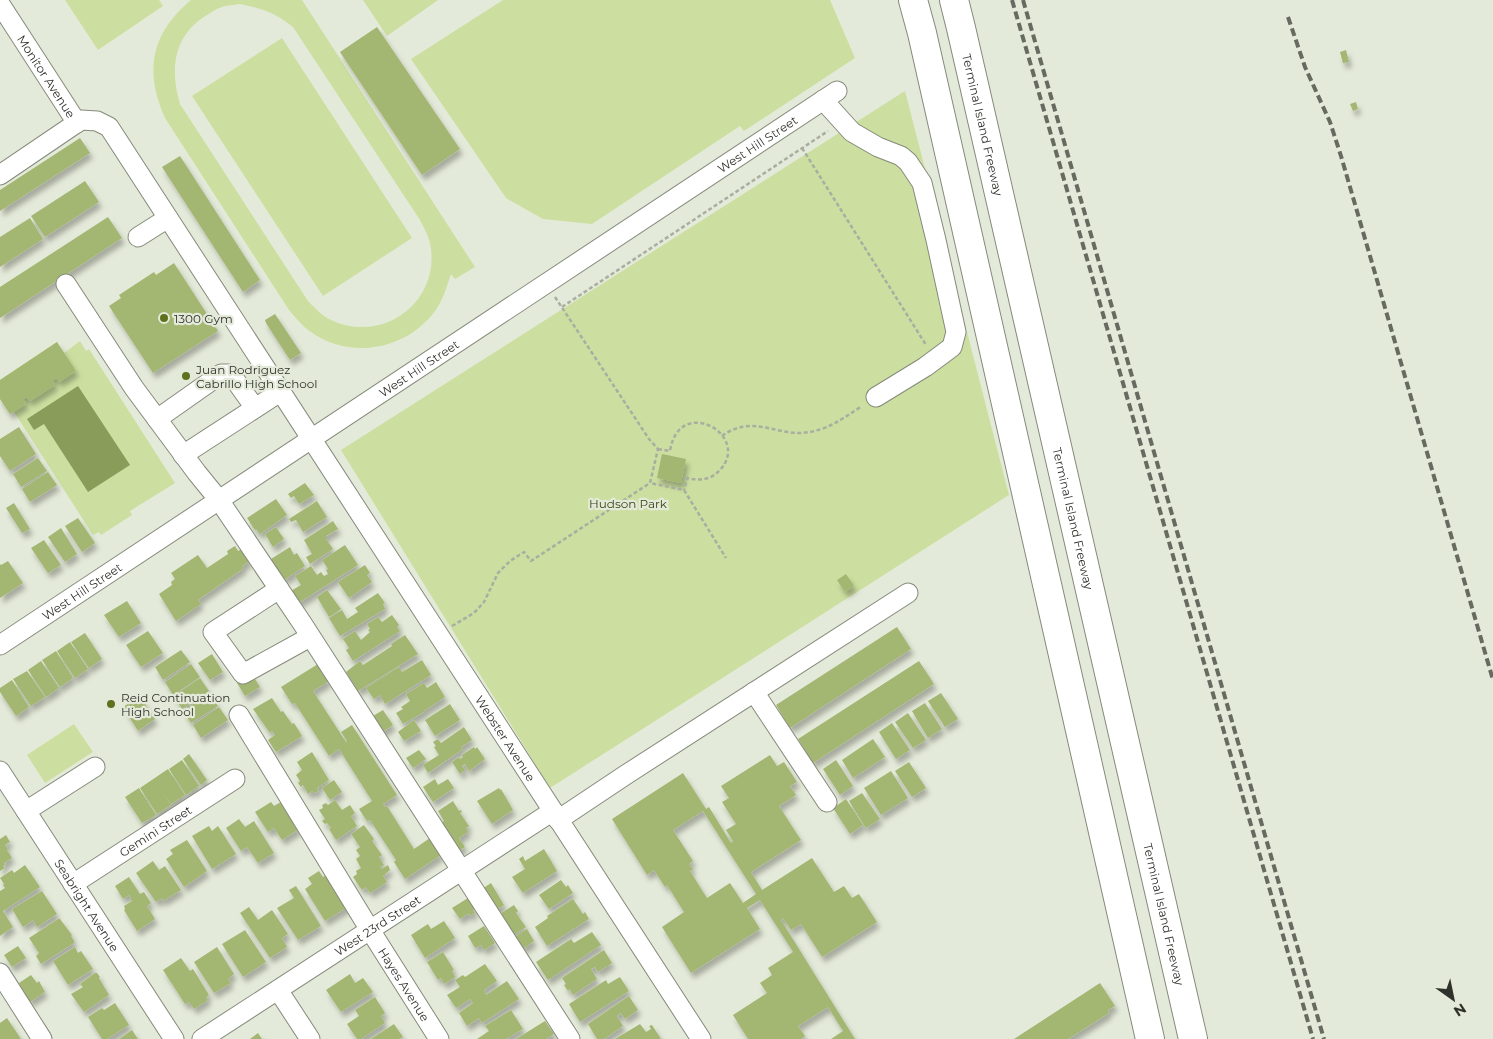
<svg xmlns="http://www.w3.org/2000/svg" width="1493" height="1039" viewBox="0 0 1493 1039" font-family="Montserrat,sans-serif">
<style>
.green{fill:#ccdfa0;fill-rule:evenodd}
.water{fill:#8a9c59}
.building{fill:#a3b672;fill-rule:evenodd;filter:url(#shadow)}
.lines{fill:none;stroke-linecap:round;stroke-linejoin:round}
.minor-casing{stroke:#858a7b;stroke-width:21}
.highway-casing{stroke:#858a7b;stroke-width:30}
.path{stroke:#a9aea0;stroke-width:2.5;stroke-dasharray:4 2.5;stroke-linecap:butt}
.minor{stroke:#fff;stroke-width:19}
.highway{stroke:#fff;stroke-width:28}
.rail{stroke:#676a60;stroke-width:4;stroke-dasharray:8 4;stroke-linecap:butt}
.poi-dot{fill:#5f711f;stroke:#e4ead9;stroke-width:2}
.labels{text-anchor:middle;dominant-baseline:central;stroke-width:4.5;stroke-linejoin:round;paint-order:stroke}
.street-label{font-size:12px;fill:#2f312b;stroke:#e4ead9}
.poi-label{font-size:12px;fill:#2f312b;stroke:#e4ead9;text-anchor:start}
.park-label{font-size:12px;fill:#384411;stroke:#e4ead9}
</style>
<defs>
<filter id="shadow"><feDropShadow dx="3" dy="5.5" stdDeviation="2.5" flood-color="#0004"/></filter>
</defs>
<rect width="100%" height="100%" fill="#e4ead9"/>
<path class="green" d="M65,0H159L163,6L98,50Z
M191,0H302L475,267L455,279L451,274C446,289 442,303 432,315C402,351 348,359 311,332C302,326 296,318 289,310L165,118C144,72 151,33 191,0ZM240,4C263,9 274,12 293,27L420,220C425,230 430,238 431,249C438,304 381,344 331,320C322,316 315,308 308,301L180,104C170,71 173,37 204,17C210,13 217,8 225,6C230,5 235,5 240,4Z
M363,0H438L387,36Z
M503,0H830L855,58L744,131L740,126L592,224L543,219L506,198L411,59Z
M282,38L412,238L323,296L192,96Z
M905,91L1009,495L550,788L341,450Z
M80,341L86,351L89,349L175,483L130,511L132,515L101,535L99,532L93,535L14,412L10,414L0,399V380L57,342L64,353Z
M74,724L93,752L45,783L27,755Z"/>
<path class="water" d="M78,386L130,465L88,492L44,424L34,430L27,419Z"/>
<path class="building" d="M377,27L460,149L422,175L340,52Z
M1346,50L1349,62L1343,63L1340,52Z
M1356,102L1358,109L1353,111L1350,104Z
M80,138L90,153L0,211V190Z
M180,156L260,280L243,292L162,167Z
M85,181L99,202L45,237L31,216Z
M108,217L122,238L0,318V287Z
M30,218L43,239L0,267V237Z
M174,263L218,331L153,373L109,306L121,298L119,295L154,272L156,275Z
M275,314L301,353L290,360L266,323L265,320Z
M57,342L76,371L59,382L57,378L52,380L55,385L30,401L27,397L23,399L26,404L10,414L0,399V380Z
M19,427L36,454L10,471L0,456V439Z
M662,454L686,459L681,483L657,478Z
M38,458L47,471L21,487L13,474Z
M48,472L57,485L30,502L22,489Z
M305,483L314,495L299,504L294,496L291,498L288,494Z
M276,499L287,515L260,534L256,529L255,530L247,518Z
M317,501L327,517L303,532L296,520L291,522L289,519Z
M14,503L30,529L22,533L6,508Z
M78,518L95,543L82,552L65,526Z
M333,521L338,529L326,536V539L333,549L310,564L306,557L312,554L304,540Z
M276,527L284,539L273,547L265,534Z
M61,528L77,554L65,562L48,537Z
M44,540L61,565L48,573L31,548Z
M345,545L358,565L297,604L289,592L301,585L295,576L311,566L317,575L321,572L324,576L328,574L326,570L328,569L322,560Z
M235,546L238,551L242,549L250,561L242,566L244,568L198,600L201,604L176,621L159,594L172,585L171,582L175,579L171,573L198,555L207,568L228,554L227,551Z
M290,547L294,555L297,553L305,566L284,580L271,559Z
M8,561L23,583L0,598V564L1,565Z
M365,565L370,573L367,575L372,582L349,598L338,582Z
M846,574L854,586L845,592L837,580Z
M327,590L341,609L329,617L317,597Z
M378,593L385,603L383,604L385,609L340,636L329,618L342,610L347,619L358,612L355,608Z
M127,601L141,623L119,637L104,615Z
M392,615L399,625L397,627L400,631L353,661L346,650L349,648L343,639L355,631L361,640L370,632L368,630L370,629L367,624L378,617L382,622Z
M897,627L911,649L790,728L776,705Z
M148,631L163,653L141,667L126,645Z
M85,633L102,659L89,668L71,642Z
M405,635L418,654L358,691L346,672L360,661L363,665L392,646L391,644Z
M70,642L88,669L75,678L57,651Z
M181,650L190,662L163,680L155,667Z
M56,651L73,678L60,687L42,660Z
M212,654L223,672L210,680L198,663Z
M422,660L431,675L385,704L380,695L374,699L366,688L399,667L402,672Z
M41,661L59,688L46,697L28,670Z
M919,661L934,684L813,763L798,739Z
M191,664L200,677L173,695L165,682Z
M318,664L329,681L313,691L346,742L347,741L341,732L352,725L397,795L383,804L385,807L387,806L414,849L430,838L441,855L405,879L394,862L396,860L370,820L367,821L359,809L372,801L339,749L329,756L295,703L292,704L281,687Z
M27,671L45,697L31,706L13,679Z
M252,674L260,687L245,696L237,683Z
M200,678L209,691L182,709L174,696Z
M12,680L29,707L16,716L0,692V688Z
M436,682L445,697L424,711V712L403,724L396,713L403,709L401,707L410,701L406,694L424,683L427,688Z
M210,693L218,706L191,723L183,711Z
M941,693L958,719L945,727L928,701Z
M140,696L155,719L138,731L123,707Z
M272,698L281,712L283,711L285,714L292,724L294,723L302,736L276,752L268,740L275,735L272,731L270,733L253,709Z
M925,703L942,729L928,738L912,711Z
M450,704L460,720L435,736L425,720Z
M219,707L228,720L201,738L193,725Z
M383,710L393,725L378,735L368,719Z
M908,713L926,740L913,748L895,722Z
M414,720L421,731L404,741L398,732Z
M892,723L910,750L896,759L879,732Z
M464,727L472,740L461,747L463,749L428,773L423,765L439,755L434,747L436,746L433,742L438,739L441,743Z
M873,739L885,757L853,778L842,760Z
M474,747L475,749L477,747L485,759L469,771L465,764L462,766L465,770L460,774L452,762L459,757L460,759L463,757L462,755Z
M419,750L426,759L413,768L406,758Z
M312,752L329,780L317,788L319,791L314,793L312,791L308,794L303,785L301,787L298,783L300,781L296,775L302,770L297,762Z
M189,754L207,780L201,785L183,759Z
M770,755L777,766L784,762L797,782L790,786L796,795L779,806L801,840L751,872L762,890L812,858L834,892L844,886L852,898L859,894L877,922L822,957L801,924L791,930L783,918L781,920L855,1039H831L843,1031L828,1007L798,1026L805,1036L801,1039H748L733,1015L767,993L760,983L772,975L768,968L793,952L760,900L747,908L760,929L691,973L662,927L684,912L667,885L665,887L654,870L647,875L612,819L683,773L706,809L709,807L731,843L733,841L726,830L736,824L722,802L729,798L721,786ZM703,811L756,894L743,903L730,883L707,898L690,871L693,869L689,864L693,861L673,830Z
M182,760L199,786L186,795L169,769Z
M836,760L853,786L840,795L823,769Z
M909,762L926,788L912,797L895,771Z
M168,769L185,795L171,804L163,793L171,805L157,814L140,788Z
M891,771L908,798L881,815L864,788Z
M435,779L438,785L448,779L454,788L433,802L423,787Z
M334,780L342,792L330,800L322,788Z
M139,788L156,815L142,823L125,797Z
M499,788L500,790L501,789L513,810L492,824L477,801Z
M862,793L880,819L866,828L849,801Z
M846,799L863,825L850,834L833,808Z
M335,800L342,810L350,805L355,813L351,816L357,826L336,840L329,829L331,828L327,823L325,824L322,821L325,819L319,810L323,808L322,805L326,803L328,805Z
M453,801L459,811L461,810L462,812L460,813L469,826L466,828L468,832L459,838L465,847L456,852L448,840L452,837L450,836L447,838L438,825L444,821L438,811Z
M271,802L274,806L281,802L299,829L282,840L274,828L268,832L255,812Z
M239,819L245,827L254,821L274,853L258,863L247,847L241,851L226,828Z
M364,825L374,839L372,841L382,855L379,857L384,865L380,867L382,869L388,865L390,870L383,876L387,882L370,893L366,887L362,890L353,877L357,874L356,871L361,868L356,859L360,856L356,850L360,847L351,834Z
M209,826L212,831L218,826L236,854L212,869L192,836Z
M6,835L10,842L5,845L8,849L7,850L12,858L4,863L6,864L3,866L5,868L0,871V839Z
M187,840L207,871L184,887L166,859L173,854L170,850Z
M544,849L557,871L523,893L512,877L525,869L519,859L523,856L525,861Z
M153,861L159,870L165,866L181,890L163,901L162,898L156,902L136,873Z
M25,865L40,887L3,911L13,927L0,936V891L5,888L3,885L4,884L0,878L12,870L14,873Z
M319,871L323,877L328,874L349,906L325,921L305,889L312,884L308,878Z
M129,877L140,894L144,892L151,903L147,906L155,919L137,931L124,910L125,909L124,906L132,901L129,895L123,899L115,886Z
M561,880L566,887L568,885L573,893L549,909L539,895Z
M491,883L504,905L494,912L479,891Z
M296,886L321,926L298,940L277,908L294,898L289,890Z
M42,891L57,914L37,927L33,920L23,927L12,909Z
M468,898L475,909L473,910L475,913L470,916L469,913L460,919L452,908Z
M573,899L583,914L585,912L589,919L547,946L535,927L548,918L547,916Z
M514,905L518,911L516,913L526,927L512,936L498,915Z
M249,907L258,920L272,910L288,934L282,938L287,947L270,958L240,913Z
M58,919H60L72,935L71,936L74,941V943L41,964L36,956L39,953L29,938Z
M444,921L455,938L425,958L411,935L428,924L431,929Z
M484,926L495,943L484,950L481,945L475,948L468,936Z
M527,929L534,941L523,949L515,937Z
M245,930L266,962L243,977L222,944Z
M592,932L601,945L548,980L536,962L571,939L574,943Z
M18,946L26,958L12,967L4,955Z
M75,947L78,953L81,951L93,969L68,985L53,961Z
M217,947L234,974L228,979L231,983L214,993L194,962Z
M604,950L612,963L598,972L595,967L591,969L597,979L573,995L570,989L568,991L564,985L566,984L562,978Z
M443,952L454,970L452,971L455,977L444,984L441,978L438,980L427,962Z
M181,958L190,971L193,969L209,995L206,997L208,1000L194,1009L189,1002L185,1004L163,970Z
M485,964L497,981L484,990L486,995L507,981L519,999L482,1023L479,1018L467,1026L459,1013L473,1003L470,999L456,1008L447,995L460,987L455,980L463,975L465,977Z
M95,973H97L100,977L99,978L109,995L84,1012L71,994L83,987L80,984Z
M350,974L355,983L363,978L373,992L341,1012L326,990Z
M31,975L37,983L39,981L45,992L30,1002L19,983Z
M620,977L629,991L580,1022L569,1004L606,980L608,984Z
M1100,983L1115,1006L1108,1010L1109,1013L1068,1039H1014Z
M629,996L638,1010L625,1019L621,1013L617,1016L623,1026L604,1039H597L588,1024Z
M375,997L385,1013L381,1016L385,1023L361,1039H357L347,1024L359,1016L355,1010Z
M115,1003L129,1025L107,1039H102L88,1017L102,1008L104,1010Z
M511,1010L523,1029L506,1039H477L489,1031L485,1026Z
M7,1018L21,1039H0V1023Z
M545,1021L554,1034L546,1039H516Z
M394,1024L403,1037L399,1039H371Z
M640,1024L646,1032L651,1029L649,1026L652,1025L661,1039H615Z
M132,1030L138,1039H119Z
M258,1033L262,1039H250Z"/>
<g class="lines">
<g class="minor-casing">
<g id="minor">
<path id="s1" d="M0,4L77,123"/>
<path d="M823,100L852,132L878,147L901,156L908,162L922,183L936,240L956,332L952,347L925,367L876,397"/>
<path id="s2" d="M0,175L81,120L97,121L109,127L701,1039"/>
<path d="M138,237L168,218"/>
<path d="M66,284L134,388L197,473L219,500L302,623L570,1039"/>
<path d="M157,419L221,374H228L233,377L255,408"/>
<path d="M183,455L280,392"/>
<path d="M279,589L213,632L243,674L310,637"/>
<path id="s3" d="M0,645L837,91"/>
<path d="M754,692L827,802"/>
<path id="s4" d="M239,715L370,930L439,1039"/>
<path id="s5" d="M0,771L174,1039"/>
<path d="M26,811L95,767"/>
<path d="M558,820L627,774L908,593"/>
<path id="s6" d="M73,884L235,779"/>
<path d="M0,973L42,1039"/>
<path d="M278,990L310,1039"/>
<path id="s7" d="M202,1039L553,811"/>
</g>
</g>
<g class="highway-casing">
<g id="highway">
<path d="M913,0L922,33L1150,1039"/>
<path id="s8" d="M954,0L961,28L1193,1039"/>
</g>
</g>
<path class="path" d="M802,148L926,345
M555,297L649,439L658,449L650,483L684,490L726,558
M562,307L828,131
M722,436C750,415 774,434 802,433C827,431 842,419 862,406
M658,449L670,451C679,394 752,435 720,470C711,480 700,481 687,478L684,490
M452,626L474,613L484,602L498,573L510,561L524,552L531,561L650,483"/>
<use href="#minor" class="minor"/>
<use href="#highway" class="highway"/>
<path class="rail" d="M1012,0L1313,1039
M1023,0L1324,1039
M1288,17L1305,67L1330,122L1341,156L1493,680"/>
</g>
<g class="poi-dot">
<circle cx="164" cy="318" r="5"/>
<circle cx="186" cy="376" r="5"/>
<circle cx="111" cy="704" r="5"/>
</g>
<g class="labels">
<g class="street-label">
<text stroke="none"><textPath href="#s1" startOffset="86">Monitor Avenue</textPath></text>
<text stroke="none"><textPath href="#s8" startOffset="128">Terminal Island Freeway</textPath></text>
<text stroke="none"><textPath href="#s3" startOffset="908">West Hill Street</textPath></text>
<text stroke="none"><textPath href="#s3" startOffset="502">West Hill Street</textPath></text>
<text stroke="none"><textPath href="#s8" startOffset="532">Terminal Island Freeway</textPath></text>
<text stroke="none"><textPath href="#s3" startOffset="98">West Hill Street</textPath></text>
<text stroke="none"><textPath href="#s2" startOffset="856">Webster Avenue</textPath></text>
<text stroke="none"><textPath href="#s6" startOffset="98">Gemini Street</textPath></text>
<text stroke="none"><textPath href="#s5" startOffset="160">Seabright Avenue</textPath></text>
<text stroke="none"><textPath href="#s8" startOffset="938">Terminal Island Freeway</textPath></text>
<text stroke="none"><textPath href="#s7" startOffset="209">West 23rd Street</textPath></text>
<text stroke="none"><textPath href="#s4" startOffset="316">Hayes Avenue</textPath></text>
</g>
<g class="poi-label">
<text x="174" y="318">1300 Gym</text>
<text x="196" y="369">Juan Rodriguez<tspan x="196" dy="14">Cabrillo High School</tspan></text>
<text x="121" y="697">Reid Continuation<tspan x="121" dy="14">High School</tspan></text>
</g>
<g class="park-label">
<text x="628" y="503">Hudson Park</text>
</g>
</g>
<g transform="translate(1453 999) rotate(147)" stroke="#e4ead9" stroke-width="4" paint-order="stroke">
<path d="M0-4L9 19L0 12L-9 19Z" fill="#2f312b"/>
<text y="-8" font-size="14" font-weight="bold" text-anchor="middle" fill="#2f312b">N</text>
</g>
</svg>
